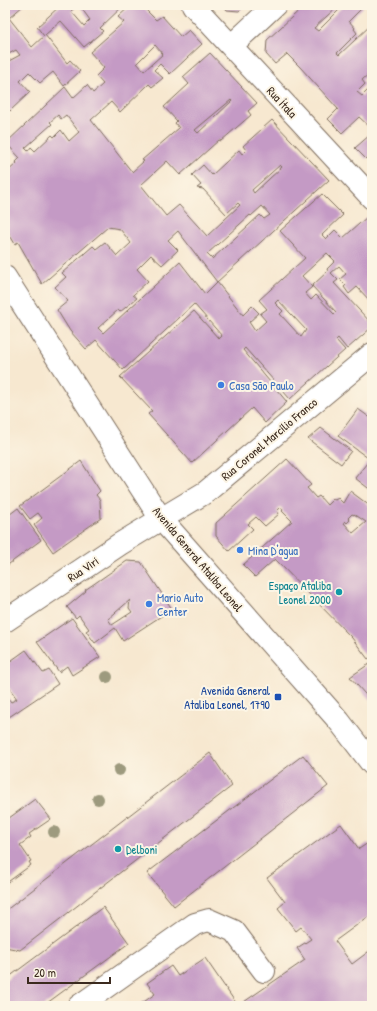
<svg xmlns="http://www.w3.org/2000/svg" width="377" height="1011" viewBox="0 0 377 1011" font-family="'Patrick Hand',sans-serif">
<style>
.building{fill:#c49ac5;fill-rule:evenodd}
.lines{fill:none;stroke-linecap:round;stroke-linejoin:round}
.minor-casing{stroke:#7d6c5c;stroke-width:24}
.tertiary-casing{stroke:#7d6c5c;stroke-width:24}
.secondary-casing{stroke:#7d6c5c;stroke-width:24}
.minor{stroke:#fff;stroke-width:22}
.tertiary{stroke:#fff;stroke-width:22}
.secondary{stroke:#fff;stroke-width:22}
.tree{fill:#9d9a7e}
.shop-dot{fill:#3f7fe0;stroke:#fcf5e5;stroke-width:1.5}
.culture-dot{fill:#0f9aa8;stroke:#fcf5e5;stroke-width:1.5}
.transit-dot{fill:#1a4fb4;stroke:#fcf5e5;stroke-width:1.5}
.labels{text-anchor:middle;dominant-baseline:central;stroke-width:4;stroke-linejoin:round;paint-order:stroke}
.street-label{font-size:12px;fill:#3b2a1e;stroke:#fcf5e5}
.shop-label{font-size:12px;fill:#366cbe;stroke:#fcf5e5;text-anchor:start}
.culture-label{font-size:12px;fill:#0d838f;stroke:#fcf5e5;text-anchor:end}
.transit-label{font-size:12px;fill:#164399;stroke:#fcf5e5;text-anchor:end}
</style>
<rect width="100%" height="100%" fill="#fcf5e5"/>
<filter id="ink" filterUnits="userSpaceOnUse"><feTurbulence type="fractalNoise" baseFrequency=".025" numOctaves="2"/><feDisplacementMap in="SourceGraphic" scale="8" xChannelSelector="R" yChannelSelector="G"/><feConvolveMatrix kernelMatrix="1 2 1 2 8 2 1 2 1" color-interpolation-filters="sRGB"/></filter>
<filter id="wash" filterUnits="userSpaceOnUse"><feTurbulence type="fractalNoise" baseFrequency=".012" numOctaves="4" result="noise"/><feDisplacementMap in="SourceGraphic" scale="16" xChannelSelector="R" yChannelSelector="G"/><feGaussianBlur stdDeviation="0.9" result="paint"/><feColorMatrix in="noise" values="0 0 0 0 0 0 0 0 0 0 0 0 0 0 0 0 0 1.4 0 .05"/><feComposite in="paint" operator="in"/></filter>
<g filter="url(#wash)">
<rect width="100%" height="100%" fill="#f7e8d0"/>
<g id="blocks">
<path class="building" d="M5,5H24L9,18L32,47L45,35L44,36L37,27L61,5H78L71,11L84,26L90,20L79,5H124L100,28L103,31L84,47L61,21L45,35L67,63L70,60L80,71L64,86L53,72L40,83L29,72L20,81L30,92L10,111L5,106V67L8,65L7,62L20,55L16,50L5,56Z
M131,5H136L138,8L141,5L156,20L162,16L181,37L189,30L202,44L170,74L160,64L154,70L163,78L152,87L149,84L120,112L111,102L91,120L132,172L144,161L142,160L179,128L175,123L177,121L164,107L189,84L183,77L210,53L257,103L248,111L251,115L221,141L219,140L180,175L167,161L141,185L166,216L179,205L207,236L240,205L238,203L226,214L203,189L197,188L201,185L192,175L203,165L212,175L239,150L242,154L246,150L243,146L272,120L329,180L217,282L243,315L252,306L259,313L249,322L255,331L266,321L260,314L267,309L259,300L305,258L280,231L322,194L343,215L322,235L326,239L335,230L343,238L367,217L372,222V303L357,287L349,294L344,287L346,285L340,279L346,274L339,266L331,273L338,280L334,283L372,324V327L347,349L338,338L336,340L345,350L290,399L245,348L243,350L287,402L265,423L252,408L192,463L148,414L152,411L120,377L194,311L219,339L222,336L194,304L123,370L96,340L86,349L70,331L57,310L68,301L55,287L66,277L62,273L93,246L96,249L105,242L117,256L131,243L120,229L108,227L42,284L18,242L15,244L5,227V178L6,177L5,174L17,163L16,162L20,158L6,143L65,87L73,98L87,85L93,93L103,84L96,76L104,68L90,52L124,22L118,17ZM155,45L163,54L144,71L137,63ZM231,100L232,101L198,133L195,130ZM58,115L61,119L66,115L79,132L69,141L61,130L54,137L52,135L35,151L31,147L28,151L25,148L52,124L50,122ZM280,165L282,167L254,193L252,190ZM262,206L270,215L264,219L260,215L212,259L207,254L250,215L251,216ZM178,231L217,282L205,294L180,262L103,333L98,328L118,310L120,312L137,298L133,295L148,281L137,269L151,255L162,265L178,250L168,240ZM327,253L335,261L327,269L328,271L312,286L336,312L334,314L316,295L311,300L305,293L312,287L302,276ZM278,300L306,330L301,337L280,314L283,311L275,303Z
M223,5H245L239,11L227,10Z
M305,5H317L319,7L321,5H339L314,28L318,31L344,5H361L363,7L349,21L355,28L354,29L357,33L337,53L339,55L372,24V71L362,80L365,84L357,92L362,96L372,86V127L371,128L359,117L342,133L328,119L338,109L300,67L287,54L275,64L266,54L267,40Z
M371,134L372,154L366,159L355,148Z
M358,409L372,419V461L338,436Z
M321,428L351,451L341,464L308,439Z
M287,459L311,485L307,488L316,498L319,496L327,505L333,499L335,500L338,498L343,503L350,491L370,506L372,504V656L368,659L352,638L275,559L255,577L243,565L292,521L282,511L283,510L281,507L277,511L279,514L265,526L256,517L248,524L253,529L229,551L216,536V523ZM352,514L354,515V514L366,522L353,533L344,523L345,521L347,523L350,520L348,518Z
M81,461L100,491L96,495L100,500L101,518L53,552L34,525L42,518L38,513L30,519L20,506Z
M367,463L372,466V491L355,478Z
M18,508L41,540L5,567V518Z
M127,561L141,562L172,609L123,641L115,628L95,643L86,631L89,629L79,615L76,618L67,607L86,591L85,590ZM130,600L129,608L132,612L112,625L108,619Z
M72,618L100,657L72,675L67,666L59,672L37,642Z
M26,650L43,673L49,670L58,684L9,717L5,711V694L11,702L17,699L5,682V665Z
M372,662V702L350,677Z
M210,753L232,786L20,950L5,947V911Z
M303,755L328,786L174,906L147,873Z
M35,799L51,819L29,834L31,837L20,845L31,861L29,862L31,865L5,884V821Z
M341,824L359,849L368,843L372,849V914L335,941L352,964L372,949V1006H138L155,994L147,983L171,966L178,976L205,958L238,1006L305,960L297,948L311,939L301,927L296,931L278,908L285,902L267,878Z
M103,907L129,943L43,1006H5V980Z"/>
</g>
</g>
<g filter="url(#ink)">
<use href="#blocks" fill-opacity="0" stroke="#7d6c5c" stroke-width="1"/>
<g class="lines">
<g class="minor-casing">
<path id="minor" d="M79,1006L195,924L209,920L234,931L264,971"/>
</g>
<g class="tertiary-casing">
<path id="tertiary" d="M5,621L120,544L161,519"/>
</g>
<g class="secondary-casing">
<path id="secondary" d="M193,5L372,198
M231,46L275,5
M5,277L161,519L339,721L372,764
M161,519L206,492L372,354"/>
</g>
<use href="#minor" class="minor"/>
<use href="#tertiary" class="tertiary"/>
<use href="#secondary" class="secondary"/>
</g>
<g class="tree">
<circle cx="107" cy="677" r="6"/>
<circle cx="119" cy="770" r="6"/>
<circle cx="98" cy="799" r="6"/>
<circle cx="54" cy="832" r="6"/>
</g>
</g>
<g class="shop-dot">
<circle cx="221" cy="385" r="4"/>
<circle cx="240" cy="550" r="4"/>
<circle cx="149" cy="604" r="4"/>
</g>
<g class="culture-dot">
<circle cx="339" cy="592" r="4"/>
<circle cx="118" cy="849" r="4"/>
</g>
<rect class="transit-dot" x="274" y="693" width="8" height="8" rx="2"/>
<g class="labels">
<g class="street-label">
<text transform="translate(282 102) rotate(47)">Rua Ítala</text>
<text transform="translate(269 439) rotate(-40)">Rua Coronel Marcílio Franco</text>
<text transform="translate(198 559) rotate(50)">Avenida General Ataliba Leonel</text>
<text transform="translate(83 569) rotate(-34)">Rua Viri</text>
</g>
<g class="shop-label">
<text x="229" y="385">Casa São Paulo</text>
<text x="248" y="550">Mina D'agua</text>
<text x="157" y="597">Mario Auto<tspan x="157" dy="14">Center</tspan></text>
</g>
<g class="culture-label">
<text x="331" y="585">Espaço Ataliba<tspan x="331" dy="14">Leonel 2000</tspan></text>
<text x="126" y="849" text-anchor="start">Delboni</text>
</g>
<g class="transit-label">
<text x="270" y="690">Avenida General<tspan x="270" dy="14">Ataliba Leonel, 1790</tspan></text>
</g>
</g>
<rect width="377" height="1011" fill="none" stroke="#fcf5e5" stroke-width="20"/>
<path d="M28 977v6h82v-6" fill="none" stroke="#3b2a1e" stroke-width="2"/>
<text x="34" y="977" font-size="12" fill="#3b2a1e" stroke="#fcf5e5" stroke-width="3" paint-order="stroke">20 m</text>
</svg>
